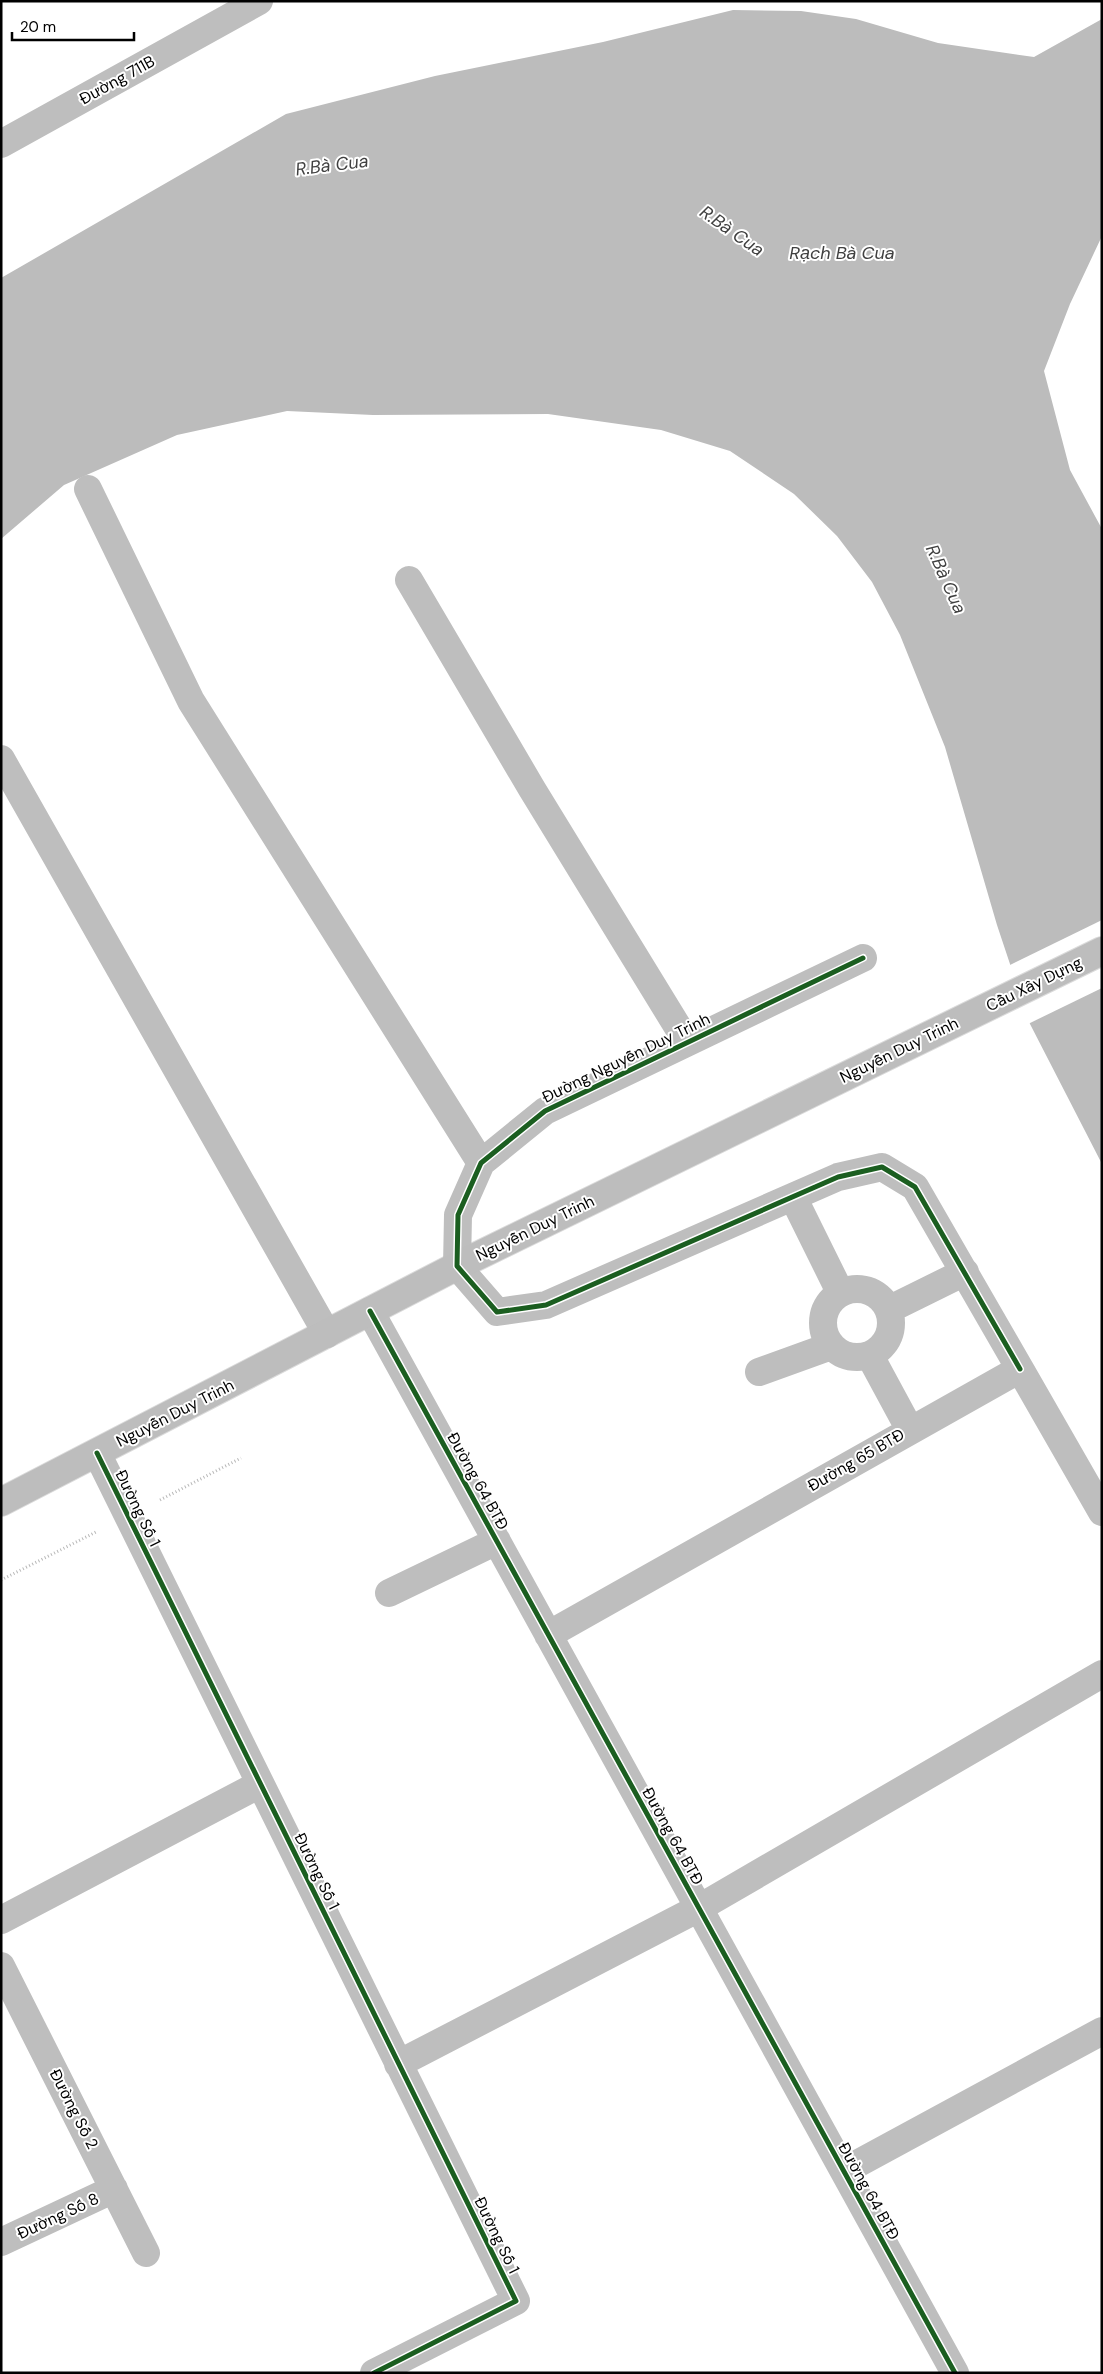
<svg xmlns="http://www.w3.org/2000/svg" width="1103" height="2374" viewBox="0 0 1103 2374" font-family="'DM Sans',sans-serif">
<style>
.water{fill:#bcbcbc}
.pier{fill:#fff}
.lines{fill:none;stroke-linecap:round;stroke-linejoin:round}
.major-casing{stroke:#dbdbdb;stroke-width:30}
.path{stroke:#b8b8b8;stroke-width:3;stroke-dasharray:1 2.5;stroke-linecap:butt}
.minor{stroke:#bebebe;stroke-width:28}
.major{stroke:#bdbdbd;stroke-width:28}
.cycleway-casing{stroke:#fff;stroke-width:8}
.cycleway{stroke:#1b5e20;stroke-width:5}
.labels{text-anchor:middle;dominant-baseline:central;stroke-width:4;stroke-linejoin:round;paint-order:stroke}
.street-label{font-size:16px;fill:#000;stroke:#fff}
.water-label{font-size:18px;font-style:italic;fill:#404040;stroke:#fff}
</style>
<rect width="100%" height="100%" fill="#fff"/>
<path class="water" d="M733,10L801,11L856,19L938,43L1034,57L1102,19V236L1070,304L1044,371L1070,470L1102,529V1164L1030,1024L997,925L945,747L900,635L872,582L837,536L794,494L730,451L661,430L548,414L373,415L287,411L177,435L64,485L1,539V278L286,114L435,76L603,42Z"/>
<path class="pier" d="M1102,920V988L1028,1024L1008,966Z"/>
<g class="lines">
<g class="major-casing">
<path id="major" d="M1,1502L457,1266L1102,951"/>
</g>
<path class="path" d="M160,1500L241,1458
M1,1580L96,1532"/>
<path class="minor" d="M1,144L259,1
M88,489L191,701L481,1163
M409,580L532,789L687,1042
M1,759L327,1334
M863,958L545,1111L481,1163L458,1215L457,1266L497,1312L546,1305L838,1177L882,1167L915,1187L1020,1369
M793,1197L840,1292
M823 1323a34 34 0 1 1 68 0a34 34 0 1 1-68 0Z
M890,1309L965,1272
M370,1311L955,2373
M870,1356L910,1430
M759,1372L831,1346
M97,1453L516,2301L374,2373
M389,1593L497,1541
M548,1635L1020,1369L1102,1512
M1,1920L260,1784
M1,1966L146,2253
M398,2064L699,1908L1102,1674
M844,2171L1102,2031
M1,2242L114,2189"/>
<use href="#major" class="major"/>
<g class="cycleway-casing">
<path id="cycleway" d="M863,958L545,1111L481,1163L458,1215L457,1266L497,1312L546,1305L838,1177L882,1167L915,1187L1020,1369
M370,1311L955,2373
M97,1453L516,2301L374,2373"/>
</g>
<use href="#cycleway" class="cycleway"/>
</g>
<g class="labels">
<g class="street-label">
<text transform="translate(117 80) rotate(-29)">Đường 711B</text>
<text transform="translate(1034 984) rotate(-26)">Cầu Xây Dựng</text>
<text transform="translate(899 1050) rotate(-26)">Nguyễn Duy Trinh</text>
<text transform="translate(626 1058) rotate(-26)">Đường Nguyễn Duy Trinh</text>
<text transform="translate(535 1228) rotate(-26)">Nguyễn Duy Trinh</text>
<text transform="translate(175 1413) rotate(-27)">Nguyễn Duy Trinh</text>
<text transform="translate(856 1460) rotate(-30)">Đường 65 BTĐ</text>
<text transform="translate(478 1481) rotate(61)">Đường 64 BTĐ</text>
<text transform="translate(138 1508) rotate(64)">Đường Số 1</text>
<text transform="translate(673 1836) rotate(61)">Đường 64 BTĐ</text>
<text transform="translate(317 1871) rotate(64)">Đường Số 1</text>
<text transform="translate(74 2109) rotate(63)">Đường Số 2</text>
<text transform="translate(869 2191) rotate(61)">Đường 64 BTĐ</text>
<text transform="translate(58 2216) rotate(-25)">Đường Số 8</text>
<text transform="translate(497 2235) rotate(64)">Đường Số 1</text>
</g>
<g class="water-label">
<text transform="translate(332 165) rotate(-7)">R.Bà Cua</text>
<text transform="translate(732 231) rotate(35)">R.Bà Cua</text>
<text x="842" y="253">Rạch Bà Cua</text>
<text transform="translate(946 579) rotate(66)">R.Bà Cua</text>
</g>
</g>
<rect width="1103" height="2374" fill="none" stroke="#000000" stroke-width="5"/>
<path d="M12 32v8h122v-8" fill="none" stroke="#000000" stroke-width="2.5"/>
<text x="20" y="32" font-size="15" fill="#000000" stroke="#ffffff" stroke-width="4" paint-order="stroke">20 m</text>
</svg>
